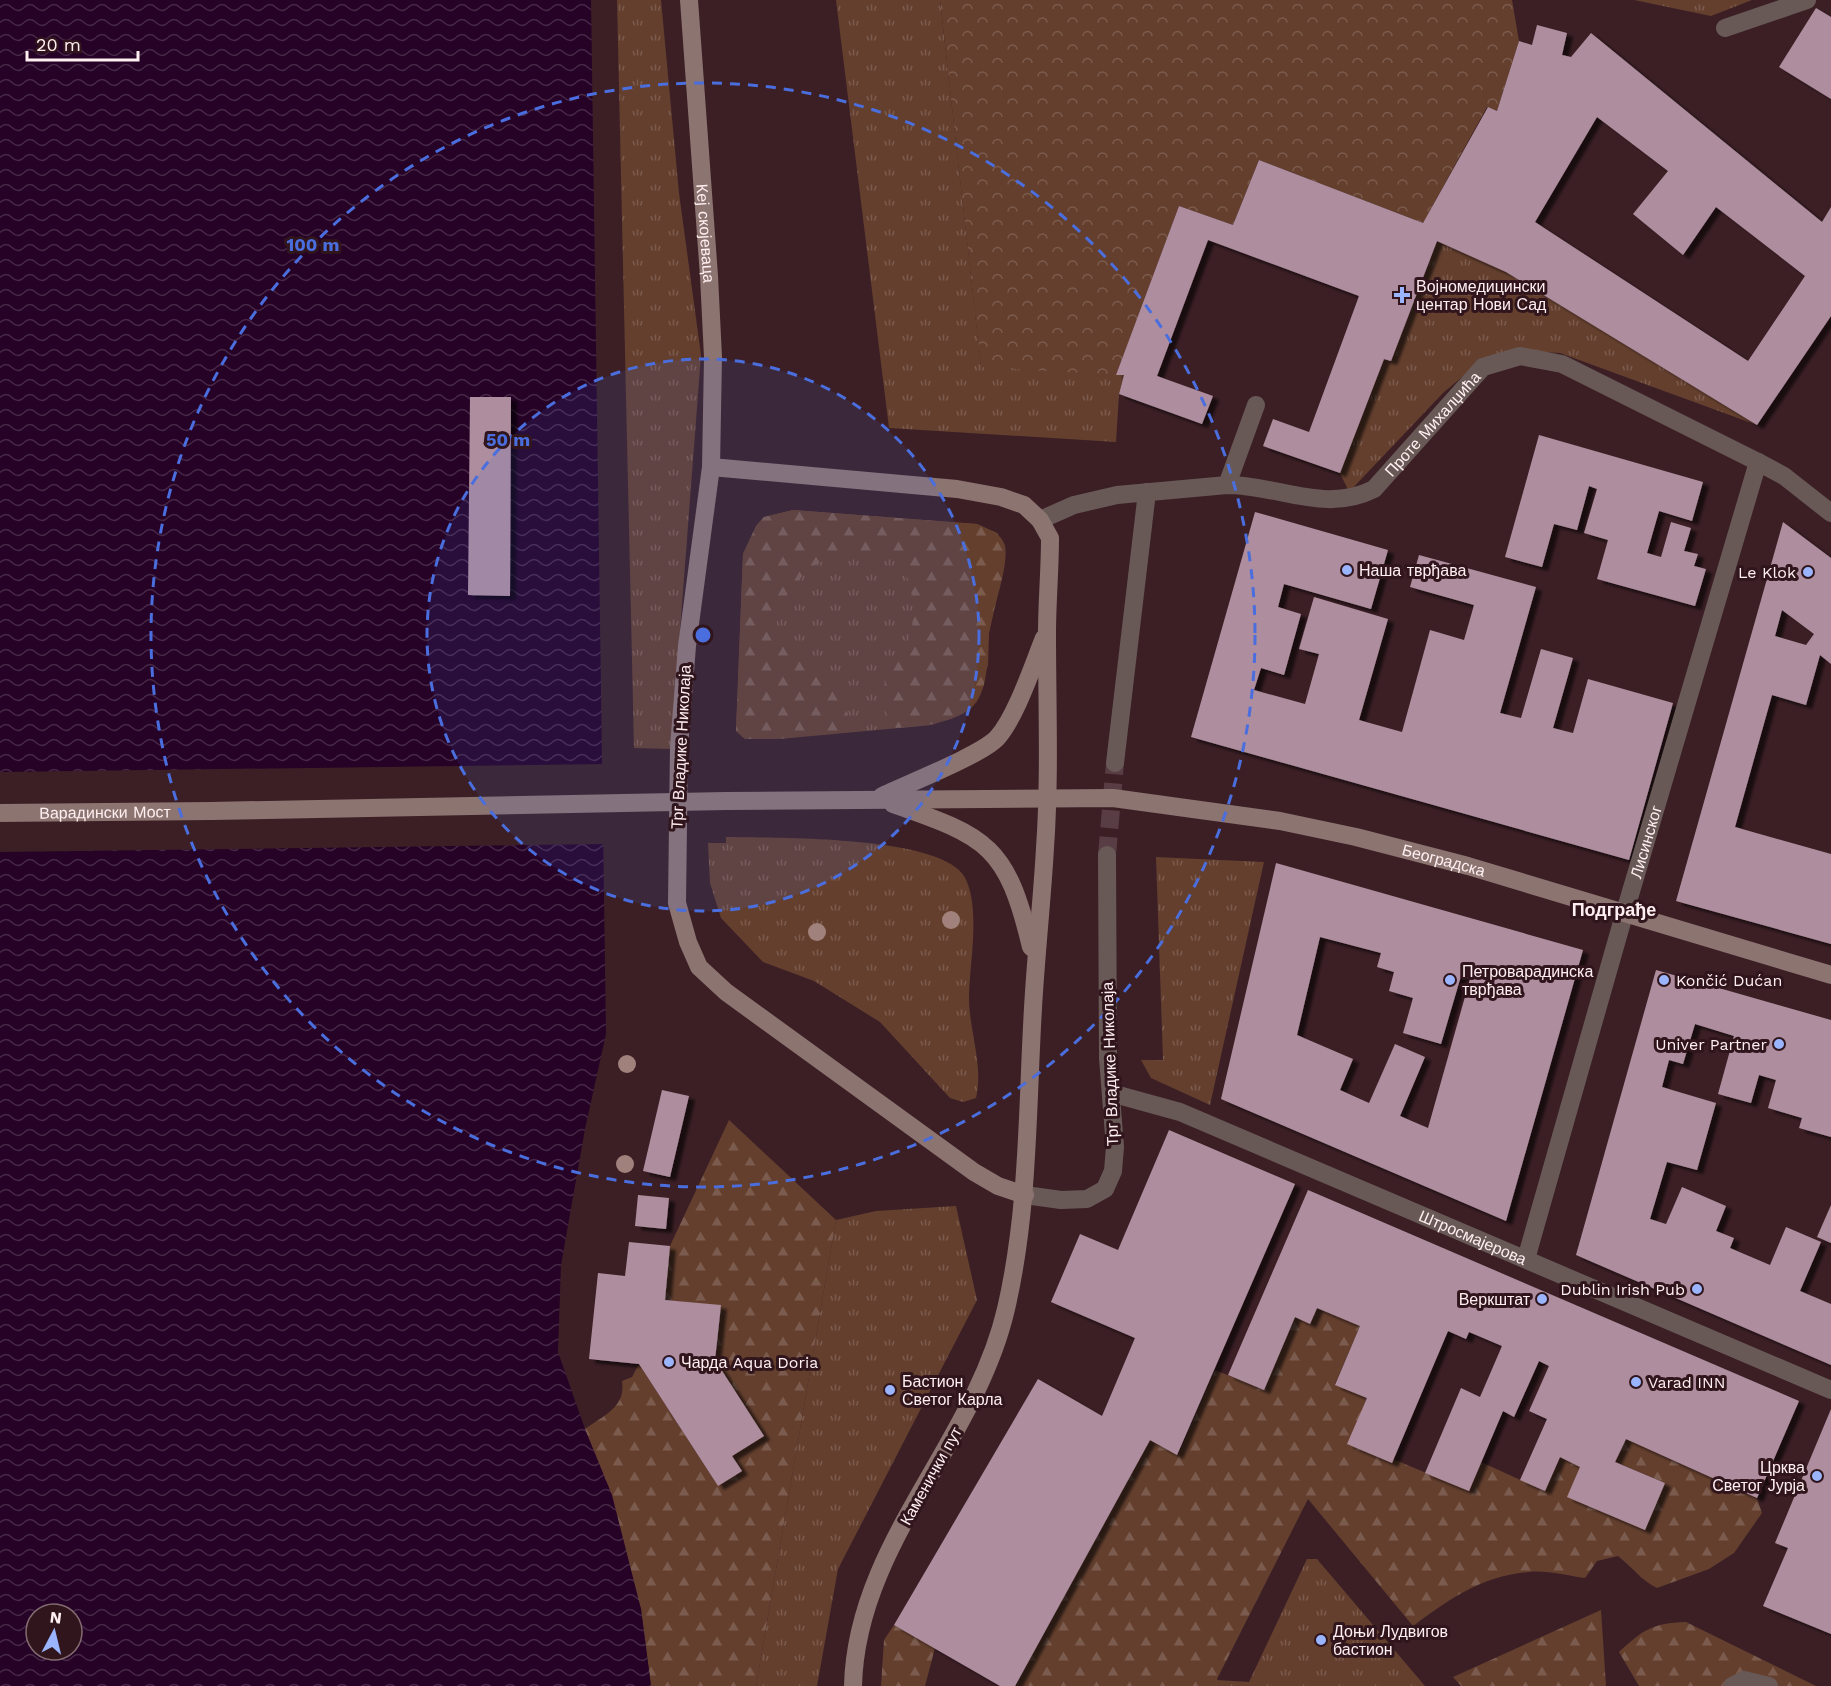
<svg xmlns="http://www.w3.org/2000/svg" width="1831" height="1686" viewBox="0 0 1831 1686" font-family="'Work Sans',sans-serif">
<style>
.grass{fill:url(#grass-tufts)}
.forest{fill:url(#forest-firs)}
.park{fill:url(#park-crowns)}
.water{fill:url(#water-waves);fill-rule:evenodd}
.pier{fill:#3b1f25}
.building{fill:#ae8e9e;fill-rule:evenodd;filter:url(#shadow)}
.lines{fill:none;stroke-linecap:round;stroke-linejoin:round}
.minor-tunnel{stroke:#583e44;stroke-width:18;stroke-dasharray:18 9;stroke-linecap:butt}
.service{stroke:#685957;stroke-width:18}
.minor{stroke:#685957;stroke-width:18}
.secondary{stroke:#8c7471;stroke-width:18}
.secondary-bridge{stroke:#8c7471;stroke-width:18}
.tree{fill:#a1817b}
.ring{fill:none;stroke:#4a6edd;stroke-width:3;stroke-dasharray:10 8}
.poi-dot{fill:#9ab5fd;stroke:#30151c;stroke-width:2}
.labels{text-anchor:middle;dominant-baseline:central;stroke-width:6;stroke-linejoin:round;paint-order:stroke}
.street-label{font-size:16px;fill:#ffeff1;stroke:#30151c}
.poi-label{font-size:16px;fill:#ffeff1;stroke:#30151c;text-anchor:start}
.neighbourhood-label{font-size:18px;font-weight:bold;fill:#ffeff1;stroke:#30151c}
.centre{fill:#4a6edd;stroke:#30151c;stroke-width:3}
.ring-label{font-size:18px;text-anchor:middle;font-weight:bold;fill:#4a6edd;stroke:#30151c;stroke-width:6;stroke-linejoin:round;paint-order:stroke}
</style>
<defs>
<pattern id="grass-tufts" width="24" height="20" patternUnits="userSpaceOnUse" patternTransform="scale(1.5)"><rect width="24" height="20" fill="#643f2e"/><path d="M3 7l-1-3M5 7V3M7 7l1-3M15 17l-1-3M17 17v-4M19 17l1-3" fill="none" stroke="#7b5b4d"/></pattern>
<pattern id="forest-firs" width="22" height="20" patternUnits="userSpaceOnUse" patternTransform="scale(1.5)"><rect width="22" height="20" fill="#643f2e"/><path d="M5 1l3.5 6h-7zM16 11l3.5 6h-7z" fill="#7b5b4d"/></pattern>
<pattern id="park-crowns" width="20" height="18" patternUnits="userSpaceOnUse" patternTransform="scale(1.5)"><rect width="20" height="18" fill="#643f2e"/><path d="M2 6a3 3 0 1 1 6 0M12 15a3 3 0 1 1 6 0" fill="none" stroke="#7b5b4d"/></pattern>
<pattern id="water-waves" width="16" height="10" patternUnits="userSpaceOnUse" patternTransform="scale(1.5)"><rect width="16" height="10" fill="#250226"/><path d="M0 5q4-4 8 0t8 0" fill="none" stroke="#462746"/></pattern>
<filter id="shadow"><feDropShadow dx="6" dy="4" stdDeviation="1.5" flood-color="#0009"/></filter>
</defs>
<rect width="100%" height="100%" fill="#3b1f25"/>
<path class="grass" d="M617,0H661L679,193L701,355L671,749L634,748Z
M836,0H940L981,366L1124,375L1119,394L1116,442L889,428Z
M1634,0H1752L1711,16Z
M1437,241L1506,272L1757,425L1560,353L1520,351L1481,361L1443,393L1349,492L1340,473L1384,359L1391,361Z
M793,510L977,524L997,533L1005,546L1002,576L989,633L988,665L977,701L958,715L932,725L779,739H745L736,731L743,554L756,526L764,517Z
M726,837C773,838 939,835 964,876C981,905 970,961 969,994C968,1028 984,1064 976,1098L963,1102L950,1098L880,1022L814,981L763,962L721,918L710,883L708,843H726Z
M1156,857L1264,862L1210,1105L1151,1078L1141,1060H1163Z
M956,1206L977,1300L838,1569L817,1686H756L836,1220L876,1211Z
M1307,1559H1317L1425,1686H1220L1217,1680L1249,1682Z"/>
<path class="forest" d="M793,510L977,524C987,529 1002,533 1005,546C1009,567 992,610 989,633C986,654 990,681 977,701C963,723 920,726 896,728C859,685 908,664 912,627C915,605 911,578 899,560C879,553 827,553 810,569C789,587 760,626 789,651C802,664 822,668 833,684C843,697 848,715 853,730L779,739H745L736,731L743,554L756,526L764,517Z
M729,1120L836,1220L756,1686H651L641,1609L585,1429C604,1415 626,1407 622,1381L632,1377L639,1364L718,1486L742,1471L732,1456L715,1360L721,1306L665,1300L670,1246Z
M1317,1308L1360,1326L1335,1384L1367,1398L1348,1444L1391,1463L1393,1459L1469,1491L1481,1462L1545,1491L1560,1457L1580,1467L1644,1529L1665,1483L1615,1462L1626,1439L1757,1498L1762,1513L1734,1553L1709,1569L1657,1588C1642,1581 1632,1567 1618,1556L1597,1561L1585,1578C1568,1576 1547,1570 1529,1572C1483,1575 1448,1600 1413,1626L1308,1499L1217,1679L1220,1686H1015L1150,1440L1178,1455L1215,1370L1264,1390L1295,1317L1310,1324Z
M1601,1610L1606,1686H1461L1453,1677Z
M1686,1622L1816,1686H1639L1619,1652C1643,1630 1652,1623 1686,1622Z
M894,1625L935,1648L925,1686H881L884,1640Z"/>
<path class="park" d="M940,0H1512L1519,41L1497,111L1487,107L1423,223L1259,160L1233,225L1179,206L1116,375L981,367Z"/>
<path class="water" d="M0,0H591L606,1034L585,1129L561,1265L558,1352L585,1429L612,1495L641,1609L651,1686H0ZM36,1614H72V1650H36Z"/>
<path class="pier" d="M605,764L607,844L0,852V772Z"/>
<path class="building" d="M1816,8L1831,17V99L1779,67Z
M1537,25L1567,33L1562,55L1571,57L1591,33L1822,222L1831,207V316L1757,425L1506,272L1437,241L1391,361L1384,359L1340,473L1263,446L1273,419L1309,432L1359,296L1208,240L1157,376L1213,396L1202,424L1119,394L1124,375H1116L1179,206L1233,225L1259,160L1423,223L1488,107L1497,111L1519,41L1532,45ZM1597,117L1668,171L1633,214L1683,255L1716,207L1805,276L1748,361L1535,222Z
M470,397H511L510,596L468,595Z
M1539,435L1703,482L1692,521L1659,511L1647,553L1661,557L1671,522L1691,528L1684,551L1698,554L1694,566L1706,569L1695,606L1597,579L1608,540L1584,533L1597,489L1589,486L1577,530L1554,524L1542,567L1505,557Z
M1255,512L1388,550L1371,609L1284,584L1278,607L1301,614L1284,675L1261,668L1254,690L1305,704L1319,654L1299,649L1314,597L1388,619L1359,720L1402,732L1430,630L1464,640L1474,605L1410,587L1419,555L1536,587L1500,713L1521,718L1541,649L1573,658L1553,728L1573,733L1588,679L1673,703L1629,860L1191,737Z
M1783,522L1831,558V664L1820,655L1806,705L1772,695L1735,827L1831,854V944L1676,901ZM1782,610L1814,634L1806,645L1775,636Z
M1276,863L1583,950L1506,1221L1221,1099ZM1320,937L1381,953L1377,967L1394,972L1389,991L1413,998L1403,1033L1441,1044L1461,976L1470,979L1428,1128L1400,1116L1425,1057L1395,1044L1369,1103L1340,1090L1353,1059L1297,1035Z
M1656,970L1831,1020V1137L1799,1128L1802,1118L1768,1108L1776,1080L1759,1075L1751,1103L1718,1094L1734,1036L1695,1024L1683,1064L1669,1060L1662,1087L1716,1103L1697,1170L1667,1162L1650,1219L1666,1224L1682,1187L1726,1206L1716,1231L1734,1238L1730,1248L1770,1265L1786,1227L1821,1242L1800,1291L1831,1304V1365L1576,1255Z
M662,1090L689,1096L670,1177L643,1171Z
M1169,1130L1295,1184L1177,1455L1150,1440L1015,1686H1000L894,1625L1038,1379L1102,1416L1135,1338L1051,1302L1080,1234L1118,1250Z
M1308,1190L1799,1401L1757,1498L1626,1439L1615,1462L1665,1483L1645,1530L1567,1497L1580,1467L1560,1457L1545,1491L1520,1480L1547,1419L1529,1411L1549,1366L1539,1361L1514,1417L1503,1411L1469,1491L1425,1473L1461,1388L1480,1397L1502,1346L1469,1332L1466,1339L1448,1331L1392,1463L1347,1444L1367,1398L1335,1385L1360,1326L1317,1308L1310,1324L1295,1317L1264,1390L1228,1375Z
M638,1195L669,1198L666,1229L635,1226Z
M1831,1205V1243L1817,1237Z
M629,1242L670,1246L665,1300L721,1305L715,1360L764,1436L732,1456L742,1471L718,1486L639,1364L589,1359L598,1273L625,1276Z
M1831,1409V1634L1763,1606L1788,1548L1775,1543Z"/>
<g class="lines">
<path class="minor-tunnel" d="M1107,855L1115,763"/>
<path class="service" d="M1725,28L1807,0
M1227,485L1256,405
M1732,1686L1744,1680L1769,1686"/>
<g class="minor">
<path id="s1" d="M1040,520L1074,505L1117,495L1227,485C1279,485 1325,514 1374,489L1483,367L1520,356L1562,364L1758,462L1784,476L1831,513"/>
<path d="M1115,763L1147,492"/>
<path id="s2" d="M1111,1093L1180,1112L1831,1390"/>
<path d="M1025,1195L1061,1200L1087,1199L1105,1189L1113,1171L1115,1147L1108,1058L1107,855"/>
<path id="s3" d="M1526,1259L1624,915L1758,462"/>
</g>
<g class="secondary">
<path id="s4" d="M689,0L709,276L713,357L711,467L687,646L679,747L677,903L688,942L699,967L726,992L974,1172L998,1186L1025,1195"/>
<path d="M711,467L957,489L1001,497L1024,505L1040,520L1050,538C1050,570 1047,602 1047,633C1047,705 1050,776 1045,848C1042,901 1036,954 1033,1008C1027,1109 1029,1210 1006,1309C975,1443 856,1545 853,1686"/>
<path d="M882,796C907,784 981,755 997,738C1016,717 1033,665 1044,638"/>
<path id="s5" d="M726,801L1113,798L1280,821L1356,837L1468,866L1831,975"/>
<path d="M893,804C988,837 1007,846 1031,947"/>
<path id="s6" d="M0,813L211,811"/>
</g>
<path class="secondary-bridge" d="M211,811L726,801"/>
</g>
<g class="tree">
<circle cx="951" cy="920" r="9"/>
<circle cx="817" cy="932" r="9"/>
<circle cx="627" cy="1064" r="9"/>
<circle cx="625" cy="1164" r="9"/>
</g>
<circle cx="703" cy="635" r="276" fill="#4a6edd" fill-opacity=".12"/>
<g class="ring">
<circle cx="703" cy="635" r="276"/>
<circle cx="703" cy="635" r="552"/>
</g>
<g class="poi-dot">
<path d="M1399 286h6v6h6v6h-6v6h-6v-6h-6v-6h6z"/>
<circle cx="1347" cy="570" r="6"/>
<circle cx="1808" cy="572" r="6"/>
<circle cx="1450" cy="980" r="6"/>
<circle cx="1664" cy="980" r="6"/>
<circle cx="1779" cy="1044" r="6"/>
<circle cx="1697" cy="1289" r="6"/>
<circle cx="1542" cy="1299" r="6"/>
<circle cx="669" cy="1362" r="6"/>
<circle cx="1636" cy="1382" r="6"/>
<circle cx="890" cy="1390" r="6"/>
<circle cx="1817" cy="1476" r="6"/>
<circle cx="1321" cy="1640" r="6"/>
</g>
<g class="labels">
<g class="street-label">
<text stroke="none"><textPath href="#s4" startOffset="234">Кеј скојеваца</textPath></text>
<text stroke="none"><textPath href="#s1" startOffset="429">Проте Михалџића</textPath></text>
<text transform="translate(681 747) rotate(-87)">Трг Владике Николаја</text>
<text stroke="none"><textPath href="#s6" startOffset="105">Варадински Мост</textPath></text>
<text stroke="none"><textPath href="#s3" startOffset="434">Лисинског</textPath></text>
<text stroke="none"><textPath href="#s5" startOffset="724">Београдска</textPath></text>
<text transform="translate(1110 1064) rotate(-92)">Трг Владике Николаја</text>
<text stroke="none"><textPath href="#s2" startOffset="390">Штросмајерова</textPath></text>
<text transform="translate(931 1476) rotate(-61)">Каменички пут</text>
</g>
<g class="poi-label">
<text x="1416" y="286">Војномедицински<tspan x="1416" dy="18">центар Нови Сад</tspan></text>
<text x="1359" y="570">Наша тврђава</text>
<text x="1796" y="572" text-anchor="end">Le Klok</text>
<text x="1462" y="971">Петроварадинска<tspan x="1462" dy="18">тврђава</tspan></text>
<text x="1676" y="980">Končić Dućan</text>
<text x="1767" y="1044" text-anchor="end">Univer Partner</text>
<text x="1685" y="1289" text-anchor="end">Dublin Irish Pub</text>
<text x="1530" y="1299" text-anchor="end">Веркштат</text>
<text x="681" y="1362">Чарда Aqua Doria</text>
<text x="902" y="1381">Бастион<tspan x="902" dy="18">Светог Карла</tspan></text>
<text x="1648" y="1382">Varad INN</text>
<text x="1805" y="1467" text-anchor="end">Црква<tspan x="1805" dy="18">Светог Јурја</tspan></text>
<text x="1333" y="1631">Доњи Лудвигов<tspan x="1333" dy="18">бастион</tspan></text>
</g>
<g class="neighbourhood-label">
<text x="1614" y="909">Подграђе</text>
</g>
</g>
<circle cx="703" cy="635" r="9" class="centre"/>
<g class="ring-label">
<text x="313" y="251">100 m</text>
<text x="508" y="446">50 m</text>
</g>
<g transform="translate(54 1632) rotate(7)"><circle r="28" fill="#30151c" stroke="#836c71" stroke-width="1.5"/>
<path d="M0-4.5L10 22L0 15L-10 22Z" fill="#9ab5fd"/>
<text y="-9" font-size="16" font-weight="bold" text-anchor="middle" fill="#ffeff1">N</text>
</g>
<path d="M27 51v9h111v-9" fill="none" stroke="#ffeff1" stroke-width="3"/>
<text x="36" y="51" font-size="18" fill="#ffeff1" stroke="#30151c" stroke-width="4.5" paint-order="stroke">20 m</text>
</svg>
